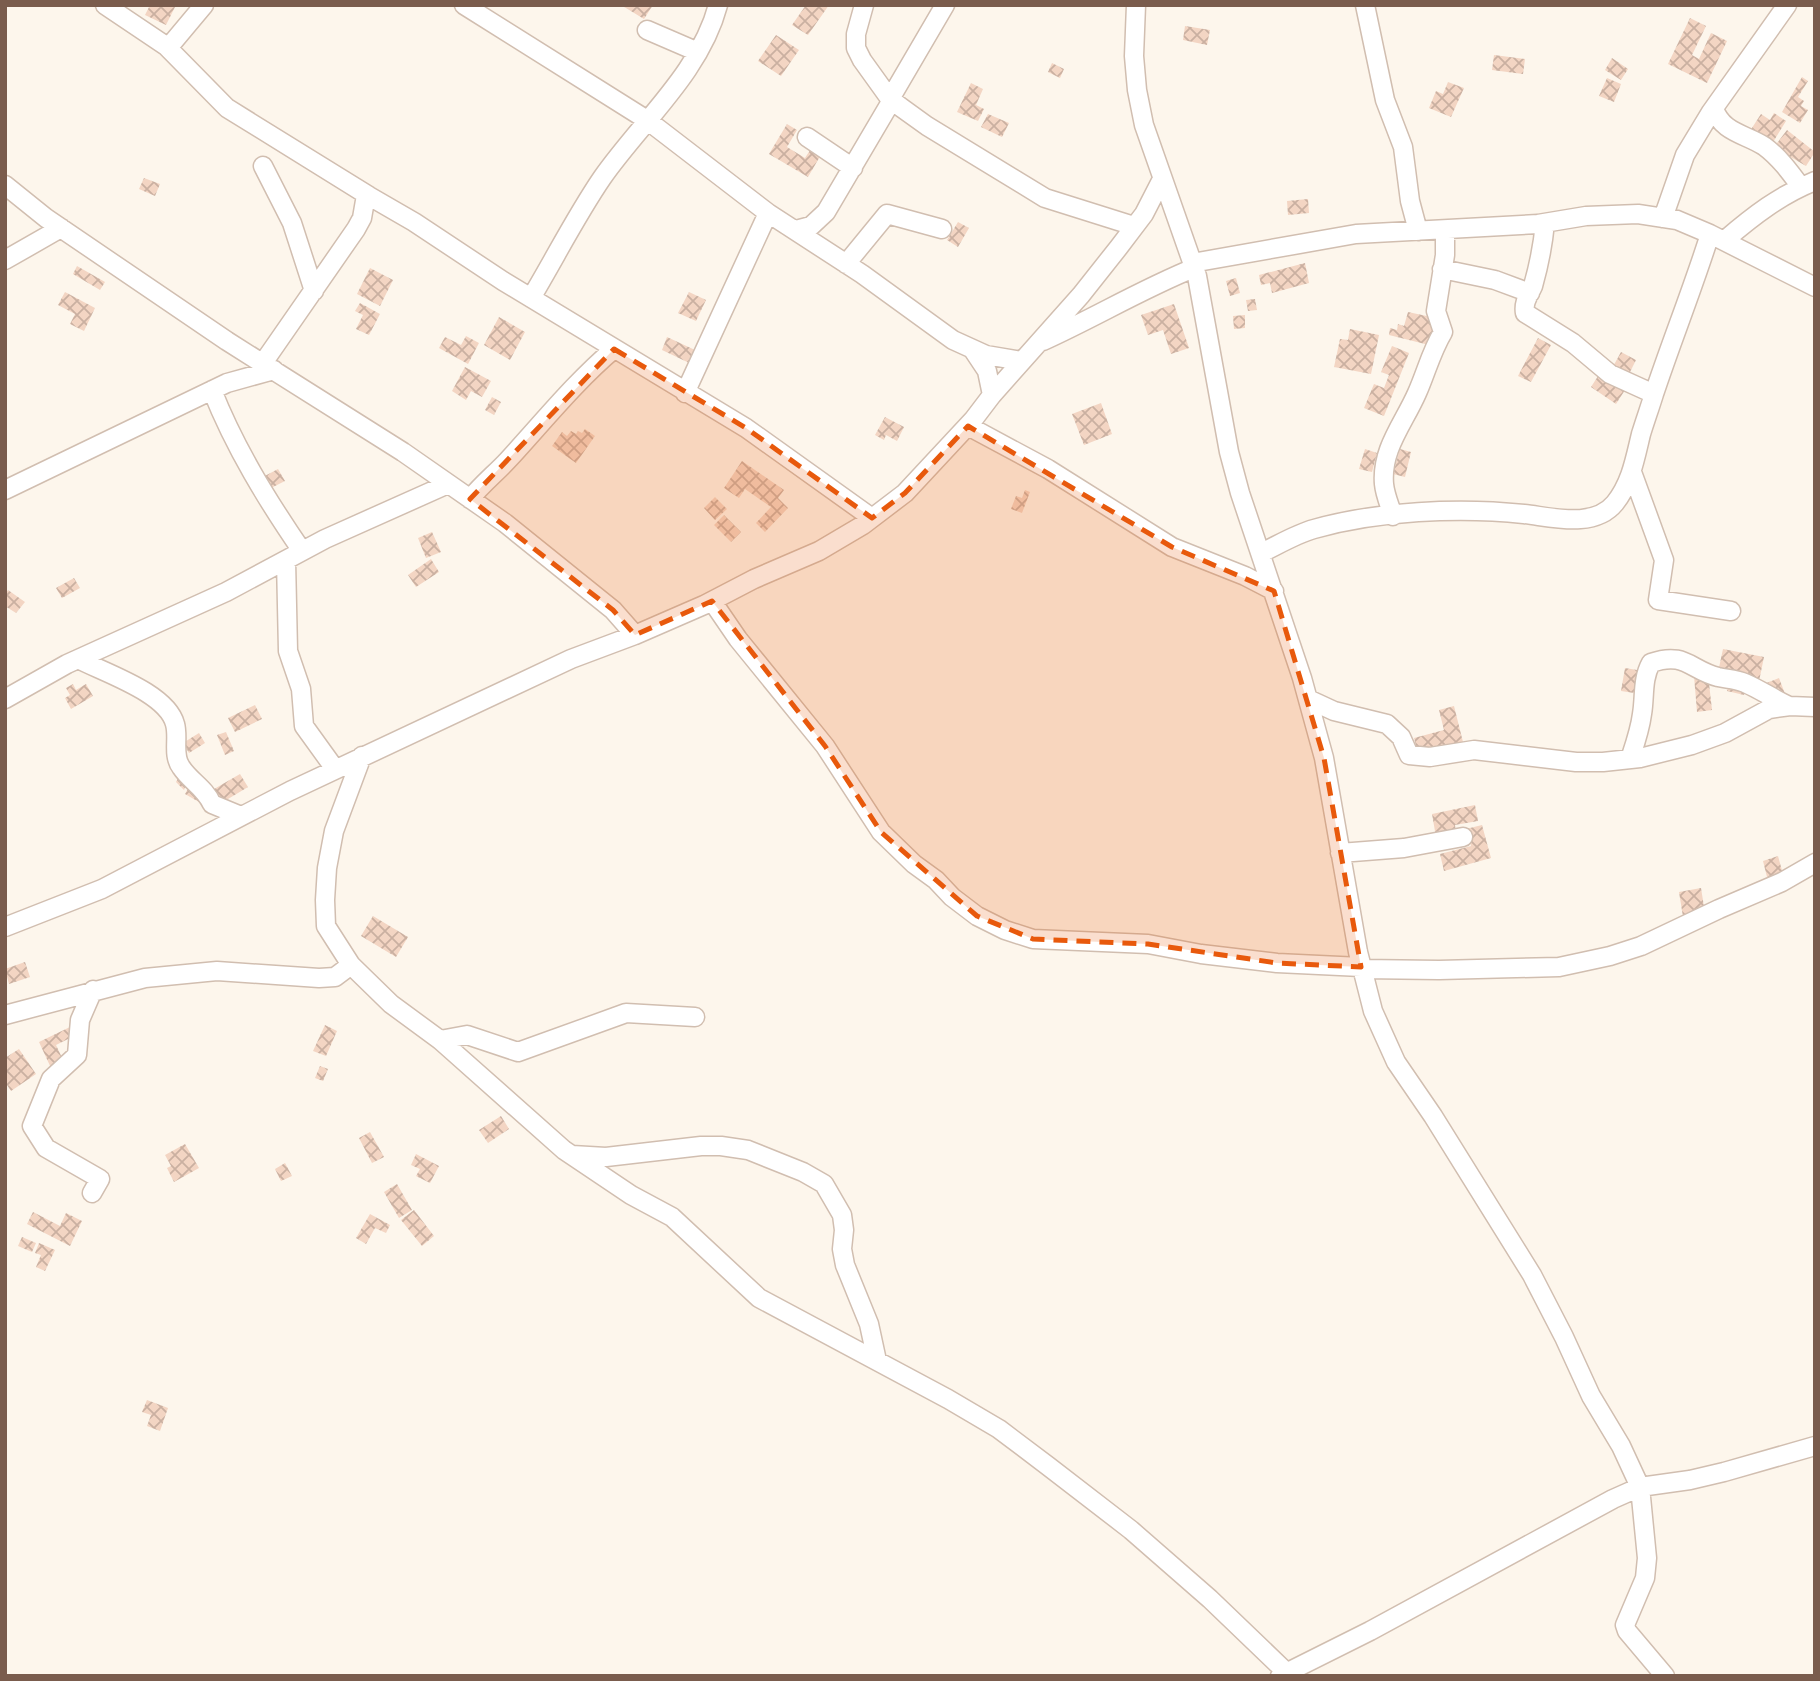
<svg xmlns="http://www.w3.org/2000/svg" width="1820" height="1681" viewBox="0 0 1820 1681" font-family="Commissioner,sans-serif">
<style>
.building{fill:url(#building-cross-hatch)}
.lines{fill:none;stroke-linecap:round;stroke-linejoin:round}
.street-casing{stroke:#d1beb0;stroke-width:21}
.street{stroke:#fff;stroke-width:18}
.marked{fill:#e8590c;fill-opacity:0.2;stroke:#e8590c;stroke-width:5;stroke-dasharray:14 9;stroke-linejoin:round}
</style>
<defs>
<pattern id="building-cross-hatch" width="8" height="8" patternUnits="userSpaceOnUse" patternTransform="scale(1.75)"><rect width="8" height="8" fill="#f3d5c3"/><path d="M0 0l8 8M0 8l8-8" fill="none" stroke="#cab0a1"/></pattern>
</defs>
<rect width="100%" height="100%" fill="#fdf6ec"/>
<path class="building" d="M150,5H176L166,25L145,15Z
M621,5H653L644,19Z
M806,5H829L808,35L792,25Z
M1690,18L1706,26L1692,55L1699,59L1711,33L1727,41L1707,83L1668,64Z
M1185,26L1210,30L1207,45L1183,40Z
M776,35L799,50L781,76L758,61Z
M1494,55L1525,59L1523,74L1492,70Z
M1612,58L1628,69L1621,80L1605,70Z
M1052,63L1064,69L1060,78L1048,72Z
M1802,77L1808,81L1798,97L1804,101L1801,106L1808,110L1800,123L1782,112Z
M1607,78L1621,84L1614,102L1599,96Z
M1448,82L1464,88L1451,117L1429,108L1436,91L1443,94Z
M971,83L983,89L976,105L984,109L978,121L957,112Z
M1774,113L1786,121L1770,147L1748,134L1761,114L1770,120Z
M988,114L1009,123L1002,137L981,127Z
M787,124L797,130L787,147L805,158L812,147L822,153L808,177L769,154Z
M1787,130L1815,152L1806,166L1789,156L1784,162L1771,151Z
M144,178L160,184L155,196L139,189Z
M1308,199L1309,213L1288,215L1287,201Z
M958,222L969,228L958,247L947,240Z
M1305,263L1309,283L1272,293L1270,283L1261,285L1259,275Z
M77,266L105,282L100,290L73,274Z
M370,268L393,280L380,306L357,294Z
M1236,278L1240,293L1230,296L1226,281Z
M65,292L95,308L84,331L70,324L75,314L58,305Z
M689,292L706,300L696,321L678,313Z
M1255,299L1257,310L1248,311L1246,300Z
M360,303L380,314L369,335L356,329L363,315L355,311Z
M1174,304L1189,348L1171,354L1163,330L1148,335L1141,315Z
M713,310L729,318L704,370L662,350L667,337L695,350Z
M1408,312L1436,318L1429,345L1389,335L1390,328L1397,330L1398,324L1404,326Z
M1245,315V328L1234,329L1233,316Z
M499,317L525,332L510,360L484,345Z
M1350,329L1379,335L1371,374L1334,367L1340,339L1348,340Z
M466,336L479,343L468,364L439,348L445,337L461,345Z
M1538,338L1551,345L1531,382L1518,376Z
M1392,346L1409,353L1384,416L1364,408L1374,384L1384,388L1389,375L1381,372Z
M1621,352L1636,360L1626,380L1610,372Z
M465,367L491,381L482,397L471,391L466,400L452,391Z
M1600,373L1625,390L1616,404L1591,387Z
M492,397L501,402L494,415L485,410Z
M1101,403L1112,434L1084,445L1072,414Z
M885,417L904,427L897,441L886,435L884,440L875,435Z
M585,429L595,436L576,463L552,446L562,432L567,436L571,431L576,434L578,431L582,433Z
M1365,449L1377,453L1372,472L1359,469Z
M1400,449L1411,452L1405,477L1393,474Z
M742,461L784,490L778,498L788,508L765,532L756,523L771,507L745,489L739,498L724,488Z
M278,469L285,481L269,489L263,477Z
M1025,490L1030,492L1022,513L1011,509L1016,496L1022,498Z
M715,497L727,509L715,520L704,508Z
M724,515L741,532L731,542L714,525Z
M432,532L441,552L426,558L418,538Z
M431,559L439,572L416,587L408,575Z
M74,578L80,588L62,598L56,588Z
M8,590L25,602L16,613L5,606V595Z
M1723,649L1764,657L1758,686L1747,683L1744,695L1727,691L1730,679L1717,677Z
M1625,668L1637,670L1634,693L1621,691Z
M1708,674L1712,710L1697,712L1694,676Z
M1779,678L1787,699L1764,684Z
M73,684L76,690L86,684L93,696L71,709L65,698L70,695L66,688Z
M255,705L262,719L235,732L228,718Z
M1454,706L1463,742L1418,754L1414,738L1444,730L1439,710Z
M226,732L234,751L225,755L217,735Z
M199,733L205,743L189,753L183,743Z
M240,774L248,787L218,805L209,792Z
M179,776L187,783L184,790L176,782Z
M190,785L204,793L199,802L185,794Z
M1475,805L1478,821L1455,825L1456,833L1436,837L1432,814Z
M1482,825L1491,858L1444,871L1440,854L1471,846L1466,829Z
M1778,856L1786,885L1770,889L1763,861Z
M1701,888L1705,913L1683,917L1679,892Z
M373,916L408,937L396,957L361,936Z
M25,962L30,977L9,984L5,969Z
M325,1025L337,1031L326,1056L313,1051Z
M70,1027L74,1036L56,1045L64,1062L51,1068L39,1042Z
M19,1049L36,1074L11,1091L5,1082V1058Z
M320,1066L328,1069L323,1081L315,1078Z
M501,1116L509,1129L488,1143L479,1130Z
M370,1132L384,1157L372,1163L359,1138Z
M185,1144L199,1168L174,1182L167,1168L171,1166L165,1155Z
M416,1154L439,1166L430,1183L416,1176L420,1169L411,1165Z
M285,1163L292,1176L281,1181L275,1169Z
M397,1184L412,1210L399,1218L384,1192Z
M414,1210L434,1236L422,1246L401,1220Z
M33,1212L60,1226L66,1213L82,1221L70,1246L27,1224Z
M370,1214L390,1225L386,1233L375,1228L366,1244L356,1238Z
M22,1237L36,1243L32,1252L18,1246Z
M39,1243L55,1250L45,1271L36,1267L41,1255L35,1253Z
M147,1400L168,1408L160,1431L147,1426L151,1415L142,1412Z"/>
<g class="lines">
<g class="street-casing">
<path id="street" d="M105,5L166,46L227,108L369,196L414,222L503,281L746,428L872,518
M464,5L647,120L768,213L862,274L953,340L986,355L1022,361
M864,5L856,34V48L862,60L890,99L902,108L927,126L1045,198L1134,226
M1136,5L1134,56L1137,90L1144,125L1197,276L1229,452L1240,493L1302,678L1324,758L1358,952L1373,1011L1396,1062L1433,1116L1532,1275L1564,1337L1591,1396L1621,1446L1640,1487L1647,1558L1645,1578L1625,1625L1627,1631L1665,1676
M1365,5L1385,100L1403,147L1410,201L1418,231
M647,30L698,52
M168,48L204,5
M890,99L945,5
M1714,108C1721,132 1745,134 1764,146C1779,157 1790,172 1801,187
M807,137L853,168
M263,166L292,223L314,291
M5,185L46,218L227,341L403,452L505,523L613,610L635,635
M1663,218L1685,155L1711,112L1787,5
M1545,223C1543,244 1539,265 1533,286C1529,295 1523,302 1525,313L1573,343L1610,374L1654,394
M796,230L811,226L826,212L892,100
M1725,240C1753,216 1780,195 1815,181
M5,260L61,228
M1192,263L1356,234L1538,224L1586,216L1638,214L1677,220L1710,234L1815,287
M846,264L887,214L942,229
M1442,269L1495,280L1530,293
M531,298C555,258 576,216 602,178C641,122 700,73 718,5
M1043,341C1094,318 1142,289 1194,268
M973,350L987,371L992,395
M263,363L356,229L362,218L366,195
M212,390C235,448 267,500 302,551
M685,393L768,213
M968,426L1048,469L1172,547L1245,576L1274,591
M1632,472L1664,560L1658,600L1731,611
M5,490L227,383L274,370
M470,499C482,484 496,473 508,460C543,422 575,382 614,349
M1393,516C1390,506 1385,495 1384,484C1381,449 1404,423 1417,393C1426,373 1431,352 1443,332L1436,311L1445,255V230
M1261,553C1278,545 1296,534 1314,529C1378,511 1458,507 1524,514C1552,517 1594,529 1615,503C1631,483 1635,459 1641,434C1645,421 1650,407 1654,394C1672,340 1693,288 1710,234
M286,560L288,651L301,689L304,726L335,769
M712,601L738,639L825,746L881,832L914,864L936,880L952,897L977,916L1005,930L1033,939L1148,944L1201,954L1277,963L1361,967
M78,659C105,673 167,693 175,724C179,738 172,755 181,767C190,781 205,788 212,804L241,816
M5,699L67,664L226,592L325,539L448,484
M1308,699L1334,711L1387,724L1401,737L1409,755L1430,757L1474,750L1576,762H1603L1640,758L1692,745L1725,733L1769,709L1790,706L1815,707
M362,756L334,831L327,868L325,900L326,926L351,965L391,1004L440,1040L564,1150L631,1195L672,1217L759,1298L948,1399L999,1429L1048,1466L1131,1530L1210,1599L1286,1672L1285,1676
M1630,759C1635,744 1640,730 1642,714C1645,697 1642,679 1651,663C1685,651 1690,670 1718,677C1727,679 1736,679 1745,683C1759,689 1774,699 1789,706
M1340,853L1404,848L1463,837
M5,927L102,889L290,791L571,659L635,635L704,605L754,579L819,551L863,525L905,493L973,420L992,395L1081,295L1119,247L1144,214L1162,179
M1362,969L1439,970L1559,967L1610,956L1641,946L1719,909L1782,882L1815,863
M5,1015L145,978L217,971L319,978L335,977L351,965
M440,1040L467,1035L518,1052L626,1013L695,1017
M572,1155L606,1157L701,1146H721L748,1150L803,1172L824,1184L842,1215L844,1230L842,1249L845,1265L869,1324L877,1361
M92,1193L100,1179L46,1148L32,1126L51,1079L77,1055L80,1020L93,990
M1280,1676L1370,1631L1613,1499L1640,1487L1690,1480L1724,1472L1815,1446"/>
</g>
<use href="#street" class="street"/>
</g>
<path class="marked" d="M614,349L746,428L872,518L905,493L968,426L1172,547L1274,591L1324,758L1361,967L1277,963L1148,944L1033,939L977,916L881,832L825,746L712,601L635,635L613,610L470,499Z"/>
<rect width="1820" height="1681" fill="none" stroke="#7a5c4d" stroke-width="14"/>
</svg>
